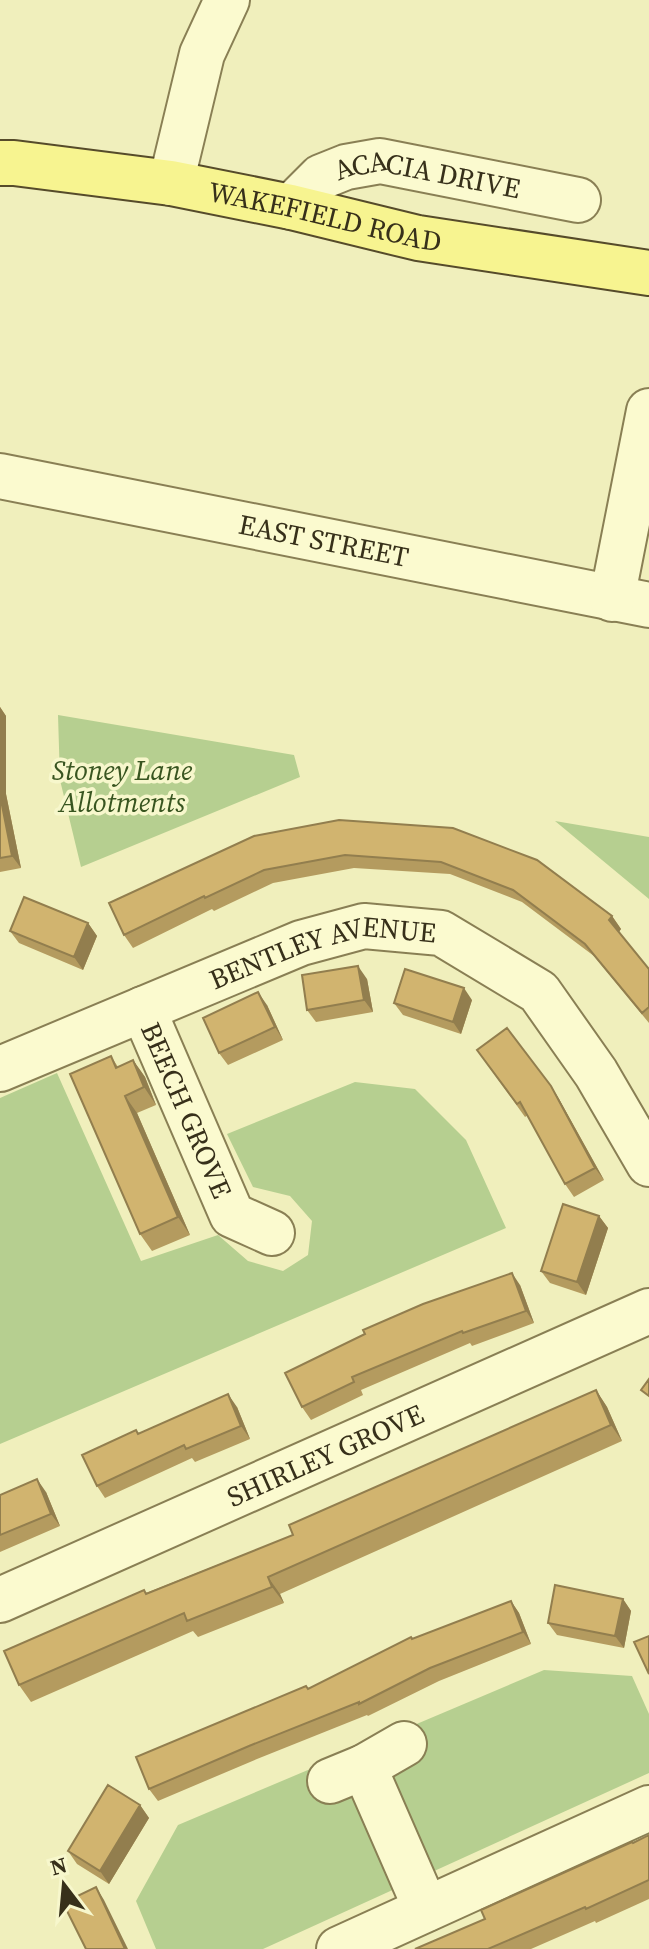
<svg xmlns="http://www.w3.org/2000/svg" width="649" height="1949" viewBox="0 0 649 1949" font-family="'Source Serif 4',serif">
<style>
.green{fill:#b6cf90}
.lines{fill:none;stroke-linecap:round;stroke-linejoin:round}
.minor-casing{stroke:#897f54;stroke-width:48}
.major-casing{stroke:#564b2a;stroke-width:48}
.minor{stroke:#fbfacf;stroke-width:44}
.major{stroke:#f7f490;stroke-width:44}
.wall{fill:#b49b5f}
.shaded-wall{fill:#927e4e}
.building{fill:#d1b46f;stroke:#927e4e;stroke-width:2}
.labels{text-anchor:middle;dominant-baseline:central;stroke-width:7;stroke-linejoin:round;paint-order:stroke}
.street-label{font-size:28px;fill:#37301a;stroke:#f7f7cc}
.park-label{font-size:28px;font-style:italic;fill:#385520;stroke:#f7f7cc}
</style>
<rect width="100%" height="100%" fill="#f0efbc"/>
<path class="green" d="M58,715L294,755L300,777L81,867L60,780Z
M555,821L649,837V899Z
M57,1073L141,1261L218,1235L248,1261L283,1271L308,1255L312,1221L290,1196L253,1187L227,1134L355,1082L415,1089L466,1140L506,1228L0,1444V1098Z
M544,1670L632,1676L649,1714V1773L263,1949H156L136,1901L178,1825Z"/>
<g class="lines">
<g class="minor-casing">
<g id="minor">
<path d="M171,183L202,54L227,0"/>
<path id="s1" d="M291,207L321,177L346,167L380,161L578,200"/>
<path id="s2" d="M0,476L649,605"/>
<path d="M612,599L649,411"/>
<path id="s3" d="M143,1009L232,1215L272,1233"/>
<path id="s4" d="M0,1069L301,943L364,926L441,933L539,992L596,1073L649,1164"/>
<path id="s5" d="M0,1600L649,1311"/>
<path d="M364,1767L426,1909"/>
<path d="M330,1781L364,1767L404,1744"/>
<path d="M339,1949L649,1808"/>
</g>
</g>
<g class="major-casing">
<g id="major">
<path id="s6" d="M0,163H14L171,183L291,207L418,238L649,273"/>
</g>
</g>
<use href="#minor" class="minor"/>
<use href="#major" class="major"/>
</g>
<path class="wall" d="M0,707L6,716V794L21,868L0,872Z
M339,820L612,916L621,929L619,932L649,969V1023L594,956L522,902L450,874L354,868L273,883L214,911L212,909L133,948L124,935Z
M88,923L97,936L83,970L19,943L10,931Z
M367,979L373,1012L316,1022L307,1010Z
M472,1000L461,1034L403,1015L394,1003Z
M267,1005L283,1040L228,1065L219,1053Z
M477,1050L551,1086L559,1099L604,1180L574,1197L565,1184L528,1115L525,1117Z
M111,1056L118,1067L133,1060L145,1077L156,1105L137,1113L190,1235L152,1251L140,1234Z
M599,1216L608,1228L586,1295L550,1283L541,1271Z
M520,1285L534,1323L472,1346L470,1343L361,1390L363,1395L311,1420L302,1407L285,1373Z
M596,1390L607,1407L622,1441L280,1594L284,1603L198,1637L193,1631L31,1702L19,1685L146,1593L293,1535Z
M237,1407L250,1439L195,1462L192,1458L105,1498L97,1486L139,1433Z
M46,1492L60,1526L0,1552V1495Z
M623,1599L631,1611L624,1648L557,1635L548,1623Z
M511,1601L519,1613L531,1644L439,1681L368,1716L367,1715L257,1759L158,1801L149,1789L308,1689L412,1639Z
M140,1805L149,1818L109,1884L77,1864L68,1851Z
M649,1835V1899L596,1923L595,1921L531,1949H415L485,1919Z"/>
<path class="shaded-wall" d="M0,707L6,716V794L21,868L12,856L0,795Z
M612,916L621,929L618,933L609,920Z
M88,923L97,936L83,970L74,957Z
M358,966L367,979L373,1012L364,1000Z
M464,988L472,1000L461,1034L453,1022Z
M258,992L267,1005L283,1040L275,1027Z
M133,1060L145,1077L156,1105L144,1087Z
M551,1086L559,1099L604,1180L595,1168Z
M125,1096L137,1113L190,1235L178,1217Z
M599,1216L608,1228L586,1295L577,1282Z
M512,1273L520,1285L534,1323L526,1311Z
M596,1390L607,1407L622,1441L611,1425Z
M228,1394L237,1407L250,1439L241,1426Z
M37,1479L46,1492L60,1526L51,1514Z
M268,1577L280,1594L284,1603L272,1587Z
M623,1599L631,1611L624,1648L615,1636Z
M511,1601L519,1613L531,1644L523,1632Z
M140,1805L149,1818L109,1884L100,1871Z
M96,1887L104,1900L128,1949H125Z"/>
<path class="building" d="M0,795L12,856L0,858Z
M339,820L453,828L537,860L612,916L609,920L649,969V1007L642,1013L585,944L513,890L441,862L345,855L264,870L205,898L204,896L124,935L109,903L254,836Z
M24,897L88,923L74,957L10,931Z
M358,966L364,1000L307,1010L302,975Z
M405,969L464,988L453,1022L394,1003Z
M258,992L275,1027L219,1053L203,1018Z
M507,1028L551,1086L595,1168L565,1184L520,1102L517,1104L477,1050Z
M111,1056L116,1068L133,1060L144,1087L125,1096L178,1217L140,1234L70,1074Z
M563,1204L599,1216L577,1282L541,1271Z
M512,1273L526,1311L463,1333L462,1331L352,1377L354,1382L302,1407L285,1373L365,1334L363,1330L423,1304Z
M649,1379V1396L641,1390Z
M596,1390L611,1425L268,1577L272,1587L187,1621L184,1613L19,1685L4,1651L144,1590L146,1594L293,1535L289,1525Z
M228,1394L241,1426L186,1449L184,1445L97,1486L82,1455L136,1430L138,1434Z
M37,1479L51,1514L0,1535V1495Z
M555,1585L623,1599L615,1636L548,1623Z
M511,1601L523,1632L430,1668L359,1704V1702L249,1746L149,1789L136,1757L306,1686L308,1689L411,1637L412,1639Z
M649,1636V1674L634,1642Z
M108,1785L140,1805L100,1871L68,1851Z
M649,1835V1880L586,1909L585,1907L488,1949H415L485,1919L481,1910L632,1842L633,1843Z
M96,1887L125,1949H86L63,1903Z"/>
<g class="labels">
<g class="street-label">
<text stroke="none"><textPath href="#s1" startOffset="152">ACACIA DRIVE</textPath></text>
<text stroke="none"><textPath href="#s6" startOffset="330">WAKEFIELD ROAD</textPath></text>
<text stroke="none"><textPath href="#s2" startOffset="330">EAST STREET</textPath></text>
<text stroke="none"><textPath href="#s4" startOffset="346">BENTLEY AVENUE</textPath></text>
<text stroke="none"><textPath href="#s3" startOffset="110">BEECH GROVE</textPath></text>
<text stroke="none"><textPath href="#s5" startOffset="356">SHIRLEY GROVE</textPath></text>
</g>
<g class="park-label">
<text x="122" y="770">Stoney Lane<tspan x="122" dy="32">Allotments</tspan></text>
</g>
</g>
<g transform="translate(64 1885) rotate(344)" stroke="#f7f7cc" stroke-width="6" paint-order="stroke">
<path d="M0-6L14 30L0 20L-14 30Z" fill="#37301a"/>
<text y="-12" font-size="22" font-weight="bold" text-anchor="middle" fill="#37301a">N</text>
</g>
</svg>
